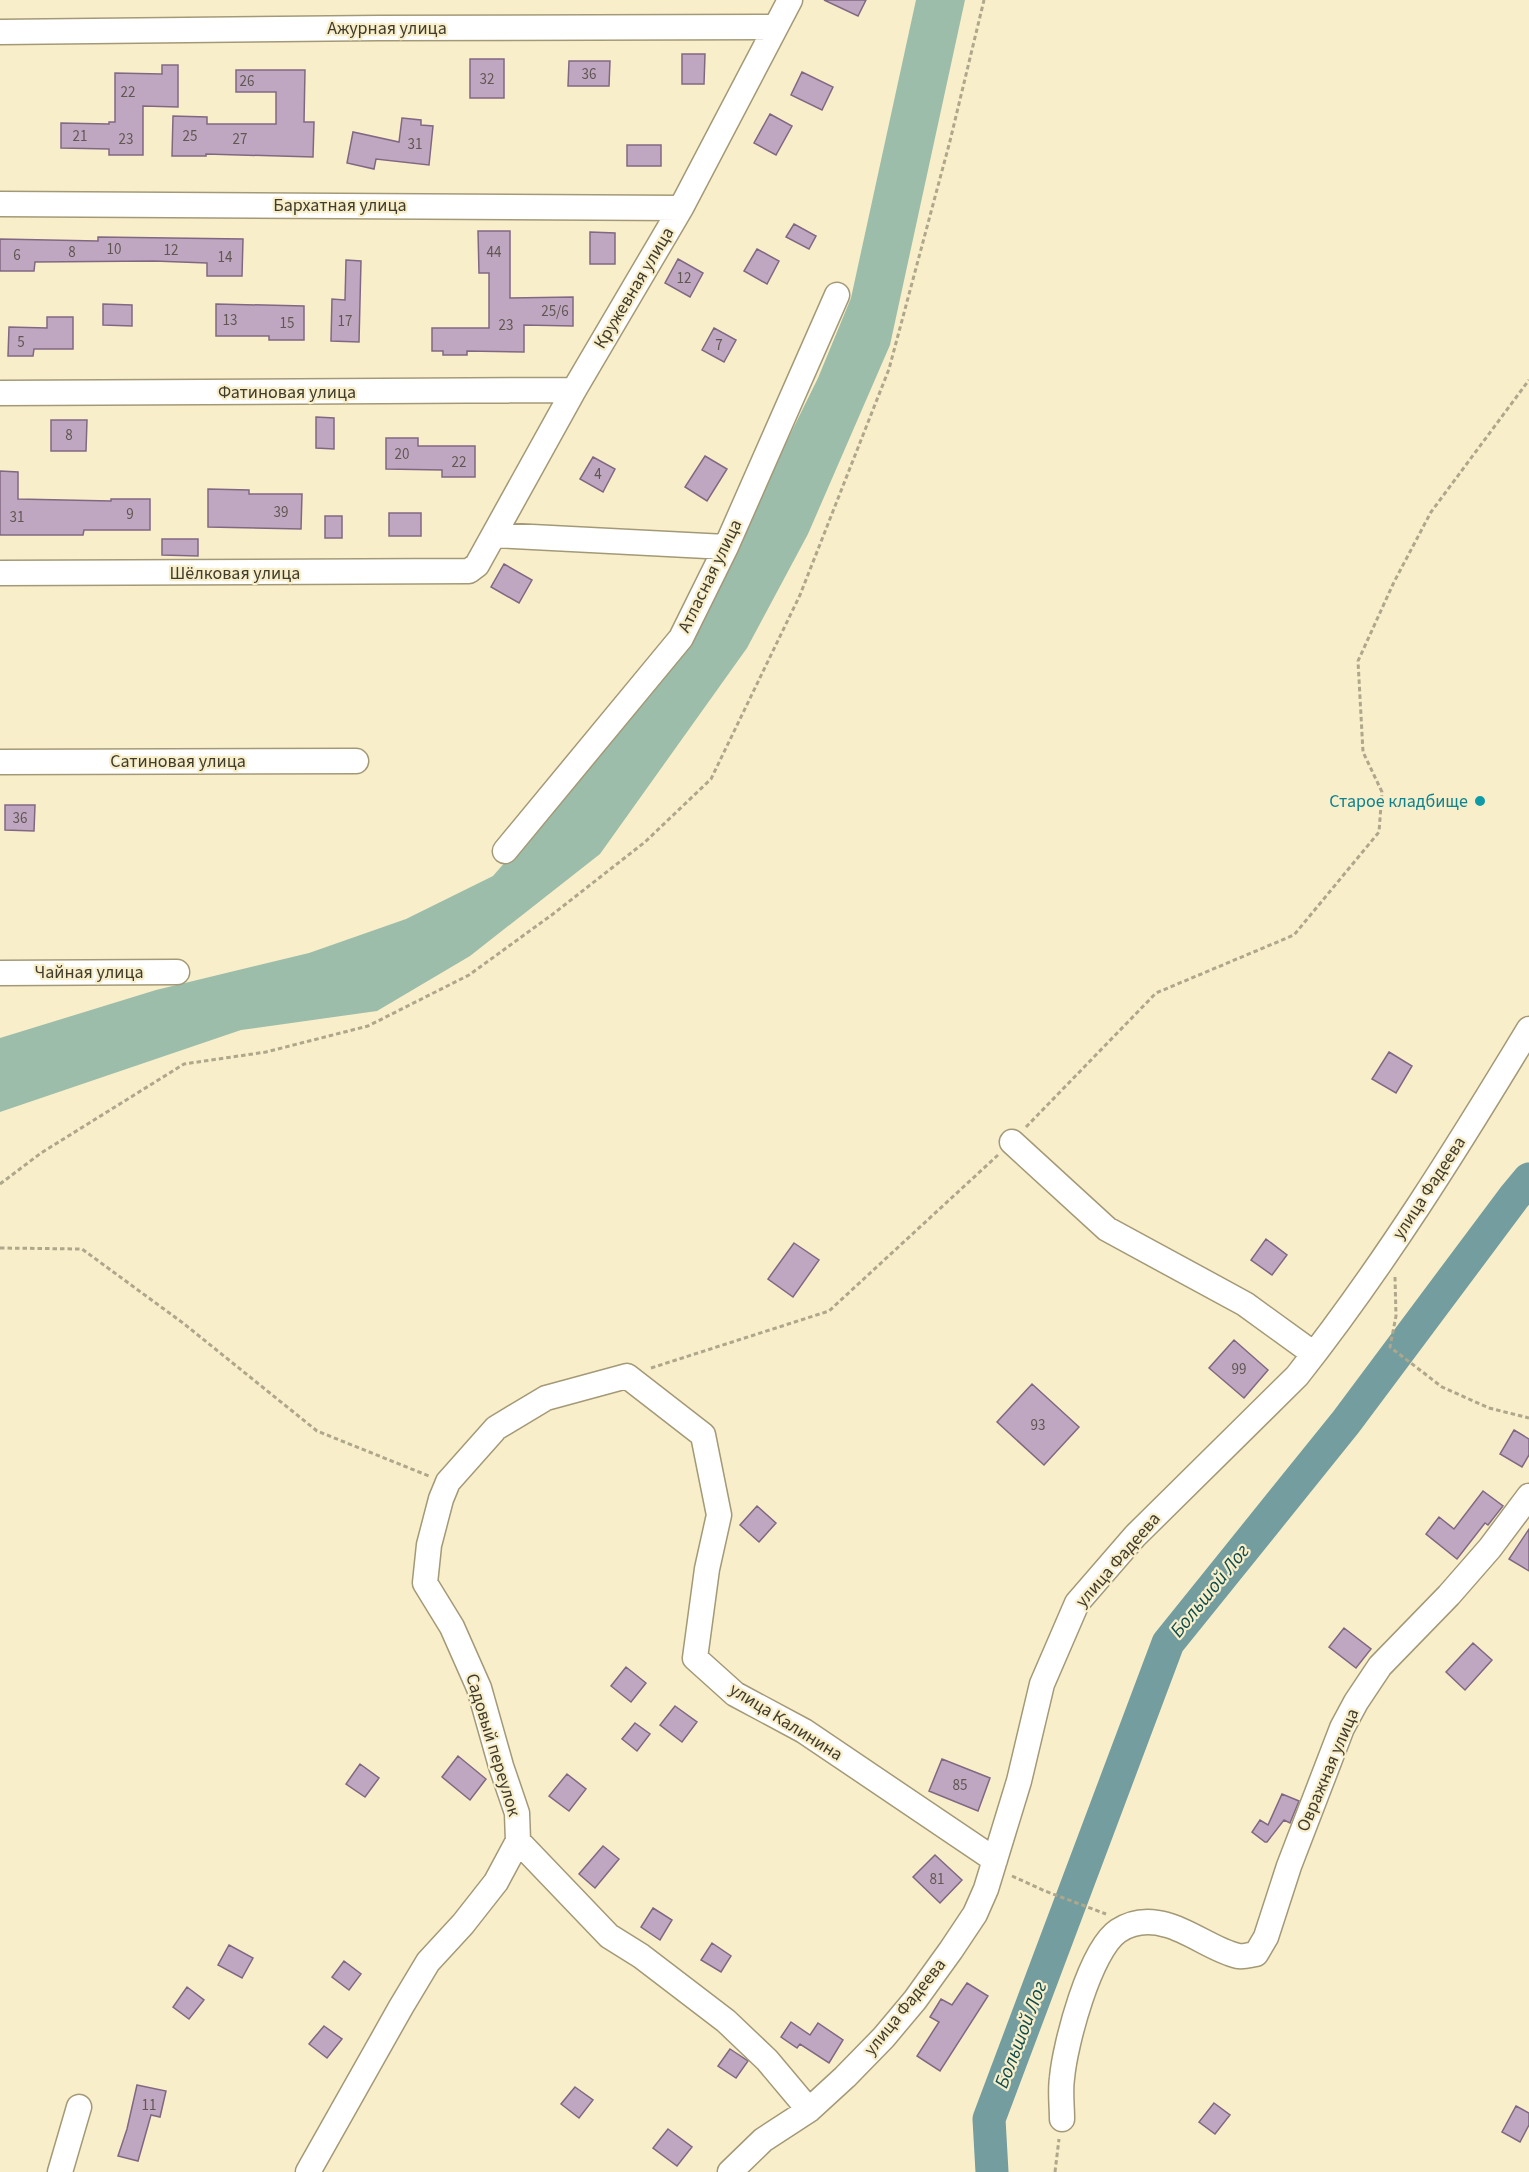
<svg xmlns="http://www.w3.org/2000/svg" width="1529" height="2172" viewBox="0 0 1529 2172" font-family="'Source Sans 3',sans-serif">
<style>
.forest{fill:#9bbdaa}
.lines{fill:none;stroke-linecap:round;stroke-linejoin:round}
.river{stroke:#739d9e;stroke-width:33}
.building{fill:#c0a7c1;stroke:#816882;stroke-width:1.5}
.minor-casing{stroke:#a49977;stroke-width:27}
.path{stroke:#afa78c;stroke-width:3;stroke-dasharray:4.5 3;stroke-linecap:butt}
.minor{stroke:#fff;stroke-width:24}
.culture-dot{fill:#0f9aa8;stroke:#f9eeca;stroke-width:2}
.labels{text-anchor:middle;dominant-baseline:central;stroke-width:4.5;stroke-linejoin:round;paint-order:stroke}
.number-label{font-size:15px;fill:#605752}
.street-label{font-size:18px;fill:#403c2d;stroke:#f9eeca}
.culture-label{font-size:18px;fill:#0d838f;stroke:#f9eeca;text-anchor:end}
.water-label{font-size:20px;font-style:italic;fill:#0b4d4e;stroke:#f9eeca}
</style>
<rect width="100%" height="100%" fill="#f9eeca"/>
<path class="forest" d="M916,0H965L890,345L808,534L747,648L600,854L470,956L377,1011L241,1030L0,1112V1038L156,990L309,953L406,919L493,876L582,774L714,589L818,378L851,298Z"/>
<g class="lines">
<path class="river" d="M992,2172L989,2119L1168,1643L1346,1422L1514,1197L1529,1179"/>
</g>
<path class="building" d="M824,0H866L858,16Z
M682,54H705L704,84H682Z
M470,59H504V98H470Z
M569,61H610L609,86H568Z
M162,65H178V107L143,106V155H109V149L61,148V123L109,124V122H115V73L162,74Z
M236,70H305L304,122H314L313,157L206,154V156H172L173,116L207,117V124H276V92H236Z
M802,72L833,87L822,110L791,95Z
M770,114L792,126L776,155L754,143Z
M402,118L421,120V125L433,126L429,165L376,159L374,169L347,163L353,132L399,142Z
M627,145H661V166H627Z
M794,224L816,236L809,249L786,237Z
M478,231H510V298L573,297V326L524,325V352L467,351V355H443V351H432V328H489V273H479Z
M590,232L615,233V264H590Z
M98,237L243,239L242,276H207V263L154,261L35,262L34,271H0V239L98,241Z
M757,249L779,261L767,284L744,271Z
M678,259L703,273L690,297L665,283Z
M346,260L361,261L359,342L331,341L332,299L345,300Z
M103,304L132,305V326L103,325Z
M216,304L304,306V340H269V336H216Z
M47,317H73V349H34L33,356H8L9,327L47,328Z
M714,328L736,340L724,362L702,350Z
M316,417L334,418V449L316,448Z
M51,420H87L86,451H51Z
M386,438H418V446H475V477H442V470L386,469Z
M705,456L727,469L707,501L685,487Z
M593,457L615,469L603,492L580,479Z
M0,471L18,472V499L111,501V499H150V530H84L83,535H0Z
M208,489L249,490V494H302L301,529L208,527Z
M389,513H421V536H389Z
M325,516H342V538H325Z
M162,539H198V556L162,555Z
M504,564L532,580L519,603L491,587Z
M5,805H35L34,831L5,830Z
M1389,1052L1412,1066L1396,1093L1372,1079Z
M1266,1239L1287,1255L1272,1275L1251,1260Z
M794,1243L819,1260L793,1297L768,1279Z
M1234,1340L1268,1370L1244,1398L1209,1368Z
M1032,1384L1079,1427L1044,1465L997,1422Z
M1514,1430L1529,1439V1455L1522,1467L1500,1454Z
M1483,1491L1503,1506L1488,1525L1485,1523L1457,1559L1426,1534L1439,1517L1454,1529Z
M757,1506L776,1523L759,1542L740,1525Z
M1529,1529V1571L1509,1559Z
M1344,1628L1371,1649L1356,1668L1329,1647Z
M1473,1643L1492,1660L1465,1690L1446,1672Z
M626,1667L646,1683L631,1702L611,1686Z
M675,1706L697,1722L682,1742L660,1725Z
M635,1723L650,1734L637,1751L622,1739Z
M458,1756L486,1779L470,1800L442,1777Z
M942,1759L990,1778L978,1811L929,1791Z
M360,1764L379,1778L365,1797L346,1784Z
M567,1774L586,1789L569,1811L549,1796Z
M1282,1794L1299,1801L1290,1823L1284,1820L1267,1842H1265L1252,1832L1260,1820L1268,1825Z
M603,1846L619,1859L595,1888L579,1874Z
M935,1855L962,1880L940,1903L913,1877Z
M653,1908L672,1920L660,1940L641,1927Z
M712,1943L731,1956L721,1972L701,1960Z
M229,1945L253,1958L242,1978L218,1965Z
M344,1961L361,1974L349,1990L332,1977Z
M967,1983L988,1996L940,2071L917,2056L939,2022L930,2017L941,1999L952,2005Z
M187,1987L204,2000L189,2019L173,2007Z
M791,2022L810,2035L818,2023L843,2040L829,2063L800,2044L797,2048L781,2037Z
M324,2026L342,2039L327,2058L309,2044Z
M730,2049L748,2061L736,2078L718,2066Z
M137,2085L166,2091L160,2117L151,2115L138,2161L118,2156L127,2129Z
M575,2087L593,2100L579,2118L561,2104Z
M1214,2103L1230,2115L1215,2134L1199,2122Z
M1516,2106L1529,2113V2125L1520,2142L1502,2132Z
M668,2129L692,2147L677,2166L653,2148Z"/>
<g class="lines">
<g class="minor-casing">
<path id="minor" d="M0,32L379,28L774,27
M0,204L681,208
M0,393L574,390
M494,535L726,547
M0,573L469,571L477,565L574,390L681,208L790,0
M0,762L356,761
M505,851L681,638L726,547L837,295
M0,973L177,972
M1012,1142L1107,1229L1245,1304L1314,1354
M809,2110L767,2060L726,2021L641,1956L609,1936L518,1841L517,1813L501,1766L479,1688L452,1627L425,1583L429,1545L441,1499L448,1482L496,1428L546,1398L627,1376L703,1435L719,1515L707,1569L695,1658L735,1694L804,1731L995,1860
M1062,2119C1062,2106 1060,2091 1062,2078C1065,2044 1090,1950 1118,1931C1133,1921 1150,1920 1167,1925C1190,1931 1215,1951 1238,1956C1243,1957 1250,1955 1256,1954L1266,1937L1289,1866L1342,1728L1356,1702L1380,1666L1449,1595L1490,1548L1529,1496
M60,2172L79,2107
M308,2172L401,2007L428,1962L463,1924L496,1882L518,1841
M730,2172L763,2140L809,2110L845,2077L884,2037L915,2000L951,1950L975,1914L986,1889L1019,1781L1042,1684L1077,1603L1135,1536L1297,1376C1383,1267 1457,1148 1529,1029"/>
</g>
<path class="path" d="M1026,1127L1156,993L1294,935L1379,832L1382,792L1363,752L1358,661L1394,582L1431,512L1529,380
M0,1184L41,1153L184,1064L266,1052L368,1026L469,975L553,914L645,842L711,779L800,595L889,369L950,141L984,0
M0,1248L82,1249L183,1323L317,1431L429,1476
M1395,1277L1396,1316L1390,1347L1442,1387L1489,1408L1529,1418
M651,1368L829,1311L998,1155
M1012,1876L1045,1891L1106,1914
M1055,2172L1059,2139"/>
<use href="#minor" class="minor"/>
</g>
<circle class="culture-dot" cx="1480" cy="801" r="6"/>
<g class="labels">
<g class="number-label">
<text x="589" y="74">36</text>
<text x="487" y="79">32</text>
<text x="247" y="81">26</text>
<text x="128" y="92">22</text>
<text x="80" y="136">21</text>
<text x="190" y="136">25</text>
<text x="126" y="139">23</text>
<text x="240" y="139">27</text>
<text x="415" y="144">31</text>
<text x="114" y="249">10</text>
<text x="171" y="250">12</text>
<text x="72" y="252">8</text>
<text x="494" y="252">44</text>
<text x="17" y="255">6</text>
<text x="225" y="257">14</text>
<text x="684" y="278">12</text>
<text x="555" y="311">25/6</text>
<text x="230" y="320">13</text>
<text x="345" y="321">17</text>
<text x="287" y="323">15</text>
<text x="506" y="325">23</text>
<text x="21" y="342">5</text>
<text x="719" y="345">7</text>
<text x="69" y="435">8</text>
<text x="402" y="454">20</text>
<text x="459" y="462">22</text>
<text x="598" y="474">4</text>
<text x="281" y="512">39</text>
<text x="130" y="514">9</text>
<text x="17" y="517">31</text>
<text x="20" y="818">36</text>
<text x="1239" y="1369">99</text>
<text x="1038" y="1425">93</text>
<text x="960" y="1785">85</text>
<text x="937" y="1879">81</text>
<text x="149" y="2105">11</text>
</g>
<g class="street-label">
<text x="387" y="28">Ажурная улица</text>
<text x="340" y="205">Бархатная улица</text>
<text transform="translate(634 288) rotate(-59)">Кружевная улица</text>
<text x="287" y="392">Фатиновая улица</text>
<text x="235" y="573">Шёлковая улица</text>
<text transform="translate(710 576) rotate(-64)">Атласная улица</text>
<text x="178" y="761">Сатиновая улица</text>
<text x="89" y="972">Чайная улица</text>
<text transform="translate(1429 1188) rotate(-57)">улица Фадеева</text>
<text transform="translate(1118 1560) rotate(-49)">улица Фадеева</text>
<text transform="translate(786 1722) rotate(32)">улица Калинина</text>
<text transform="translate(493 1745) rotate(73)">Садовый переулок</text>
<text transform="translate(1328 1770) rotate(-67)">Овражная улица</text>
<text transform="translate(905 2007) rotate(-51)">улица Фадеева</text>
</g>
<g class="culture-label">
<text x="1468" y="801">Старое кладбище</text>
</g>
<g class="water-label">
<text transform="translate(1210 1591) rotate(-51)">Большой Лог</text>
<text transform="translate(1021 2035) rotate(-69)">Большой Лог</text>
</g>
</g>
</svg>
